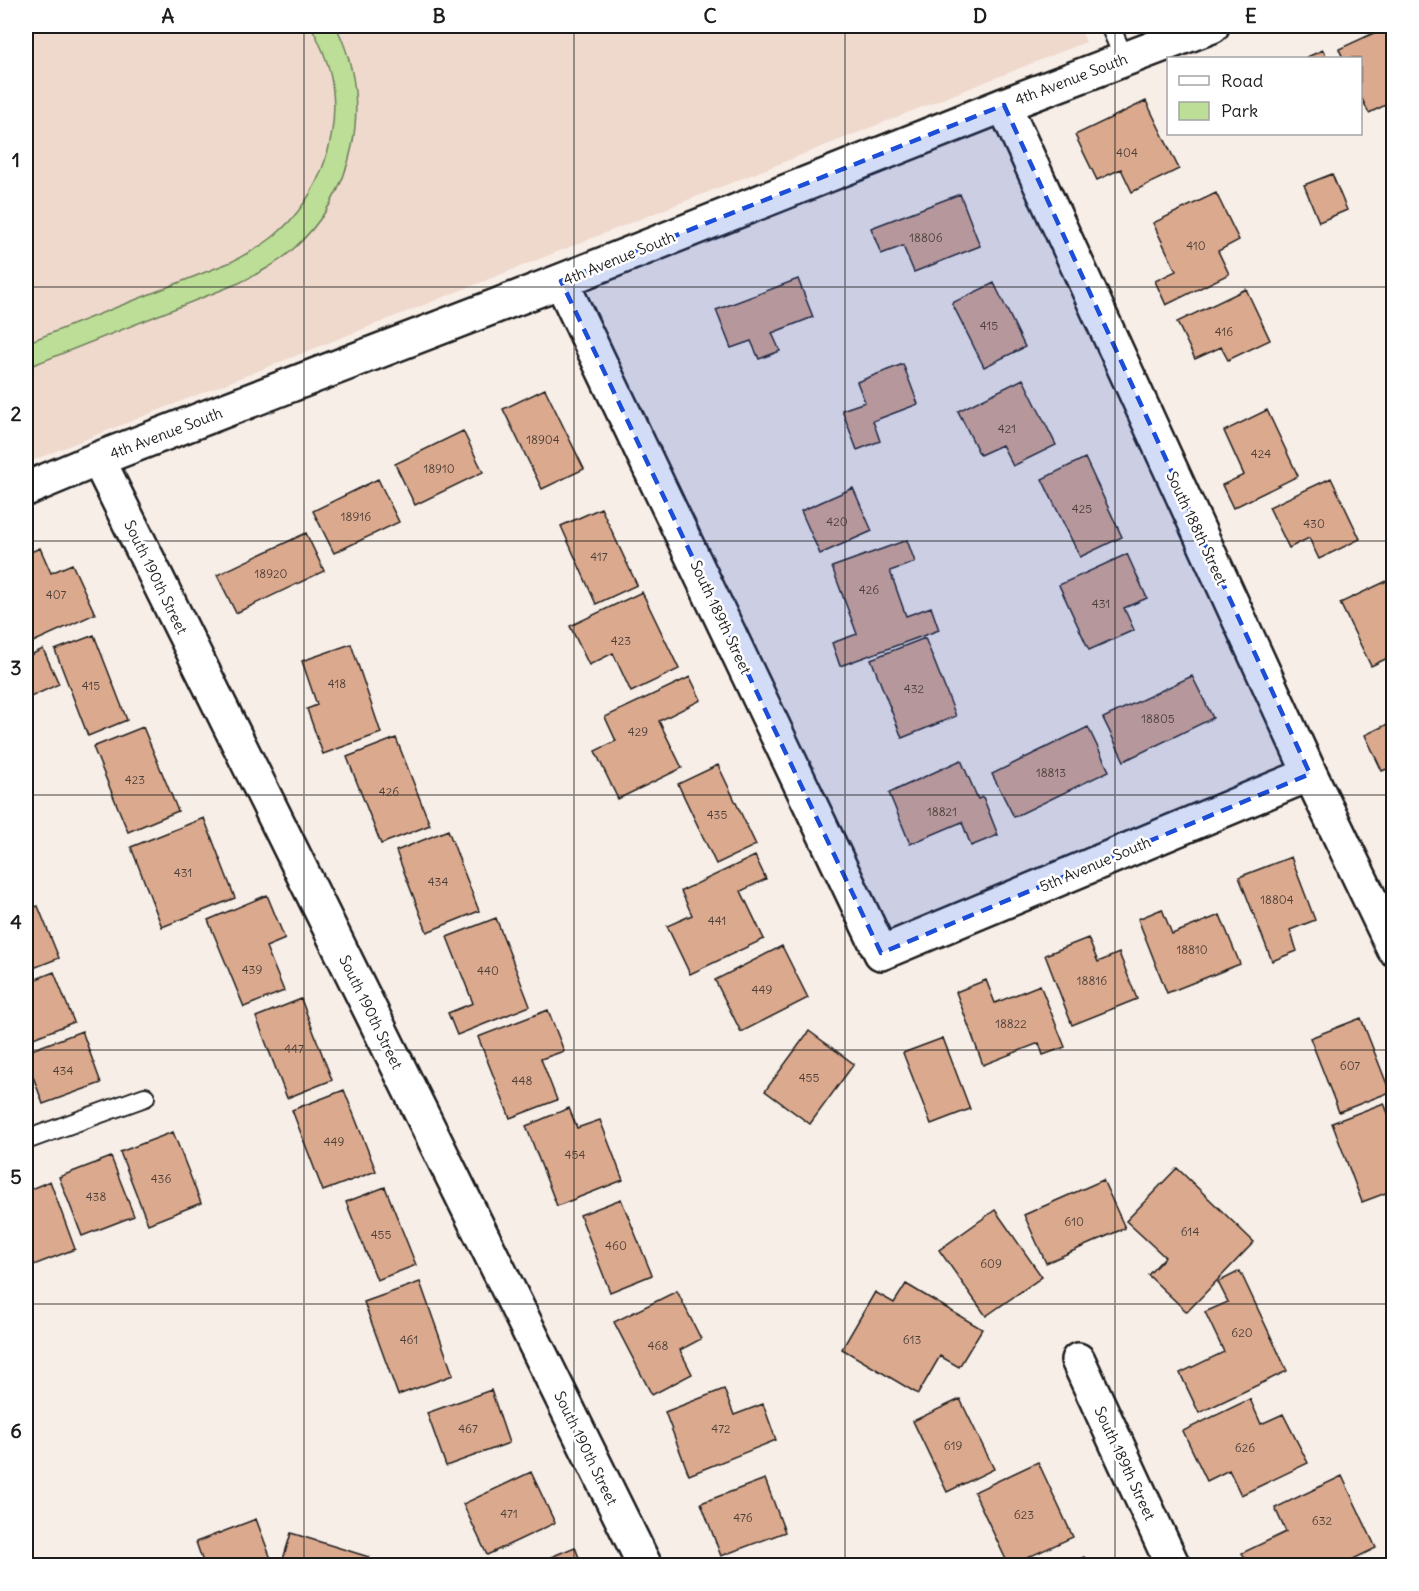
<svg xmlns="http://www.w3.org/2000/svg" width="1419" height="1591" viewBox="0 0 1419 1591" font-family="Delius,sans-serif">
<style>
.built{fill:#efd9cd}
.green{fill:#bdde97;stroke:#6c7d5a;stroke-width:1.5}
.building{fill:#dba98e;stroke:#1c1c1c;stroke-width:1.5}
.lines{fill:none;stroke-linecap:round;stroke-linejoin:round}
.service-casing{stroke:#1c1c1c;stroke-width:22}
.minor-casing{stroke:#1c1c1c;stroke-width:38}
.service{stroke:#fff;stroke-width:18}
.minor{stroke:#fff;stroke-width:33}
.marked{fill:#1d4ed8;fill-opacity:0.2;stroke:#1d4ed8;stroke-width:4.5;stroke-dasharray:12 8;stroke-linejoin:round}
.grid{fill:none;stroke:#1c1c1c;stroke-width:1.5;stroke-opacity:0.55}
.labels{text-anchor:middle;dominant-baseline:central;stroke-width:5;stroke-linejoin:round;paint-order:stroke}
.number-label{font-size:12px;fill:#4c3f38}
.street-label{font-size:15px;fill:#1c1c1c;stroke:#fff}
.neatline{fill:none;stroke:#1c1c1c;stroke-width:2}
.grid-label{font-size:20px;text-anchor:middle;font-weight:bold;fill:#1c1c1c}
</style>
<rect width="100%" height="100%" fill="#f8eee8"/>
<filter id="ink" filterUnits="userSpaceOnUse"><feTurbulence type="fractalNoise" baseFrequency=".0167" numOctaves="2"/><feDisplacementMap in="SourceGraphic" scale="12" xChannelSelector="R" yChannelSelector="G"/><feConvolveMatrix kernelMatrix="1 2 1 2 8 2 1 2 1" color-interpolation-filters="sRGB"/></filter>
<g filter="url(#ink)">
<path class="built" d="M26,26H1079L1086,42L26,463Z"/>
<path class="green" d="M311,26H336C374,104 356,194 290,252C275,265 257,274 239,283L26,368V343L231,262C246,254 261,247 274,236C321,197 343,132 330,73C326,56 319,41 311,26Z"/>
<path class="building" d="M1389,26H1394V101L1369,113L1360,95V58H1343L1339,49Z
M1323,50L1327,58H1305Z
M1146,101L1179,169L1132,192L1121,169L1097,180L1075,135Z
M1332,174L1347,210L1319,222L1304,185Z
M1216,193L1239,240L1218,251L1229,274L1166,305L1155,281L1176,271L1153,223Z
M960,194L980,246L914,272L903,246L881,254L871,228Z
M798,279L813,317L772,333L780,351L759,359L751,341L731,348L716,310Z
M994,283L1025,347L984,367L952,303Z
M1246,289L1270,340L1228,360L1221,347L1195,359L1177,322Z
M903,364L918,404L873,421L880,441L857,450L842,410L865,402L857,382Z
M1023,379L1056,445L1013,466L1002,445L980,455L958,411Z
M545,389L584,469L542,489L503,409Z
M1267,410L1298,476L1233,508L1222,485L1244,475L1224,431Z
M463,431L483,472L415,505L395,464Z
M1085,458L1122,537L1080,557L1042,479Z
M1331,478L1360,539L1319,559L1309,538L1289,548L1269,507Z
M378,479L399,522L334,553L313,511Z
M853,488L872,531L820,554L801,511Z
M601,508L637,585L596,604L561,526Z
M306,533L324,571L236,613L217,575Z
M907,540L915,562L890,571L906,616L931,607L939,630L840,666L832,643L857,634L832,567Z
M40,548L51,573L72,564L95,614L33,642L26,626V554Z
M1127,554L1147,598L1124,608L1134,630L1089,650L1059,585Z
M1391,579L1394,584V655L1371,666L1340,603Z
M642,592L679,669L631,692L613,653L589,665L570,626Z
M94,635L127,720L88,736L55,650Z
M925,638L956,716L902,738L871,659Z
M351,644L381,733L323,754L307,709L317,705L302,661Z
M43,649L59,684L26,699V657Z
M1192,676L1213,718L1124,761L1103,718Z
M690,677L701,700L659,721L682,768L618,799L595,751L616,741L605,717Z
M1394,700V713L1388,702Z
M1394,721V766L1382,771L1365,735Z
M143,727L178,811L128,832L93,747Z
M1088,727L1109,771L1014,817L992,774Z
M396,738L430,825L381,844L347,757Z
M961,760L978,799L983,797L998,835L971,846L962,822L910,844L889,793Z
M718,765L756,845L716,864L678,784Z
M204,818L235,898L162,927L131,847Z
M448,830L479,911L427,932L396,851Z
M755,856L766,879L741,891L764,939L690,974L667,926L692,915L681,891Z
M1291,857L1315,920L1290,930L1297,951L1272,961L1239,877Z
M267,895L285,939L266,947L284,991L244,1007L208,920Z
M38,906L59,958L26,971V910Z
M1162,909L1172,934L1220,915L1240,964L1167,993L1138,919Z
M496,918L530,1006L457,1035L448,1013L473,1003L447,937Z
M1088,938L1098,962L1119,953L1137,999L1072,1025L1045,955Z
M782,946L808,998L741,1032L715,980Z
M54,972L74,1022L26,1041V983Z
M986,980L995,1003L1040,985L1065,1047L1043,1055L1039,1043L983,1065L956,992Z
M301,999L332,1080L287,1098L256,1017Z
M548,1010L564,1051L541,1059L557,1100L510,1118L478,1037Z
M1361,1018L1390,1092L1339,1112L1310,1038Z
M82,1031L101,1083L43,1104L26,1057V1052Z
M809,1031L854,1064L810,1124L765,1091Z
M943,1038L970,1109L931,1124L903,1053Z
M344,1090L376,1171L323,1191L292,1110Z
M1384,1103L1394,1129V1190L1362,1202L1332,1123Z
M569,1108L577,1128L600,1120L623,1180L557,1206L526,1126Z
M173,1132L201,1203L148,1224L120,1152Z
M111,1157L134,1216L82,1236L59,1177Z
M1177,1168L1254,1242L1187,1312L1148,1275L1165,1257L1126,1221Z
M1103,1180L1125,1228L1046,1263L1024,1215Z
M50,1181L75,1249L26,1268V1191Z
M385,1187L416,1265L377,1280L346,1202Z
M621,1199L652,1275L610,1292L580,1215Z
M1394,1200V1215L1389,1202Z
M995,1210L1042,1277L986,1316L939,1250Z
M1240,1271L1287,1371L1199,1413L1180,1373L1224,1352L1205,1312L1228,1302L1218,1282Z
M420,1282L453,1375L398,1395L364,1302Z
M906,1284L982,1329L959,1367L940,1356L918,1394L842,1349L875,1292L894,1303Z
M677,1291L701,1339L680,1350L692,1374L652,1395L614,1322Z
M724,1389L734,1415L763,1404L776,1440L689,1475L665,1412Z
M491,1390L509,1443L446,1466L427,1413Z
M960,1399L994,1469L947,1492L913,1421Z
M1250,1399L1261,1424L1283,1414L1308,1463L1241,1495L1229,1470L1207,1481L1183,1431Z
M1038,1462L1073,1537L1009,1566L974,1492Z
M531,1472L555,1523L487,1555L463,1504Z
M1342,1476L1376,1548L1339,1566H1248L1242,1553L1286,1532L1275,1508Z
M765,1479L785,1532L721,1556L701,1503Z
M256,1519L273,1564L268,1566H203L204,1565L196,1542Z
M291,1533L369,1557L366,1566H281Z
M575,1547L582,1566H529Z
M1084,1557L1088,1566H1065Z"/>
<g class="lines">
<g class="service-casing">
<path id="service" d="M1110,26L1124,58
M26,1140L145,1097"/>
</g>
<g class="minor-casing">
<path id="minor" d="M1004,105L1310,774L1394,949
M561,281L881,953L1310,774
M98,459L645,1566
M26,489L98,459L561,281L1004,105L1212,26
M1078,1360L1173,1566"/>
</g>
<use href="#service" class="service"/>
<use href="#minor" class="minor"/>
</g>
</g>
<path class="marked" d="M1004,105L1310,774L881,953L561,281Z"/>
<path class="grid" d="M304,26V1566M574,26V1566M845,26V1566M1115,26V1566M26,287H1394M26,541H1394M26,795H1394M26,1050H1394M26,1304H1394"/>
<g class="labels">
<g class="number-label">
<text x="1127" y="152">404</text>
<text x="926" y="237">18806</text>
<text x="1196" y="245">410</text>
<text x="989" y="325">415</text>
<text x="1224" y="331">416</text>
<text x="1007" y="428">421</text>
<text x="543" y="439">18904</text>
<text x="1261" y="453">424</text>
<text x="439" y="468">18910</text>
<text x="1082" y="508">425</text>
<text x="356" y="516">18916</text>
<text x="837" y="521">420</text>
<text x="1314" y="523">430</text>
<text x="599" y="556">417</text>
<text x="271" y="573">18920</text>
<text x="869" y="589">426</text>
<text x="56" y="594">407</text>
<text x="1101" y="603">431</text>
<text x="621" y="640">423</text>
<text x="337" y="683">418</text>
<text x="91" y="685">415</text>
<text x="914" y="688">432</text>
<text x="1158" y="718">18805</text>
<text x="638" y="731">429</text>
<text x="1051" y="772">18813</text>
<text x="135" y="779">423</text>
<text x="389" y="791">426</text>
<text x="942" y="811">18821</text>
<text x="717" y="814">435</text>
<text x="183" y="872">431</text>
<text x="438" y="881">434</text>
<text x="1277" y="899">18804</text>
<text x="717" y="920">441</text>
<text x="1192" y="949">18810</text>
<text x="252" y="969">439</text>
<text x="488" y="970">440</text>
<text x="1092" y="980">18816</text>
<text x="762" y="989">449</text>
<text x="1011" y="1023">18822</text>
<text x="294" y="1048">447</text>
<text x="1350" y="1065">607</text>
<text x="63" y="1070">434</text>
<text x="809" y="1077">455</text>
<text x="522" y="1080">448</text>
<text x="334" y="1141">449</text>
<text x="575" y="1154">454</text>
<text x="161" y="1178">436</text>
<text x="96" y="1196">438</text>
<text x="1074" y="1221">610</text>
<text x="1190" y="1231">614</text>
<text x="381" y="1234">455</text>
<text x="616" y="1245">460</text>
<text x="991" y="1263">609</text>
<text x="1242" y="1332">620</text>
<text x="409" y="1339">461</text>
<text x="912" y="1339">613</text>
<text x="658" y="1345">468</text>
<text x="468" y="1428">467</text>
<text x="721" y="1428">472</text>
<text x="953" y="1445">619</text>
<text x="1245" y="1447">626</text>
<text x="509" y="1513">471</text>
<text x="1024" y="1514">623</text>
<text x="743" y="1517">476</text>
<text x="1322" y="1520">632</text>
</g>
<g class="street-label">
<text transform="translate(1071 79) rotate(-21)">4th Avenue South</text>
<text transform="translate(619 258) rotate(-22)">4th Avenue South</text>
<text transform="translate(166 433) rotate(-21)">4th Avenue South</text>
<text transform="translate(1197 528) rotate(65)">South 188th Street</text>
<text transform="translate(156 577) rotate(64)">South 190th Street</text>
<text transform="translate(721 617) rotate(65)">South 189th Street</text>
<text transform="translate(1095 864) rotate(-23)">5th Avenue South</text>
<text transform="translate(371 1012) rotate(64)">South 190th Street</text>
<text transform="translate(586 1448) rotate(64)">South 190th Street</text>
<text transform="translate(1125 1463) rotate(65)">South 189th Street</text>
</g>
</g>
<rect width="1419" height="1591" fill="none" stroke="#fff" stroke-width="66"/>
<rect x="1167" y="57" width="195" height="78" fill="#ffffff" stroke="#a4a4a4" stroke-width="1.5"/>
<rect x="1179" y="76" width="30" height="9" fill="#ffffff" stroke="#a4a4a4" stroke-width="1.5"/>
<text x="1221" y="87" font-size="18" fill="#1c1c1c">Road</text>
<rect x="1179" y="102" width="30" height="18" fill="#bdde97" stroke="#a4a4a4" stroke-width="1.5"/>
<text x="1221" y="117" font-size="18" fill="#1c1c1c">Park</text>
<rect x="33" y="33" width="1353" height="1525" class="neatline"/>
<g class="grid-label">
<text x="168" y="23">A</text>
<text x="439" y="23">B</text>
<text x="710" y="23">C</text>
<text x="980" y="23">D</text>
<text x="1251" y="23">E</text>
<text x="16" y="167">1</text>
<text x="16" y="421">2</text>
<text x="16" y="675">3</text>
<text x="16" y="929">4</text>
<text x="16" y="1184">5</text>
<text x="16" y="1438">6</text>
</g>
</svg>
